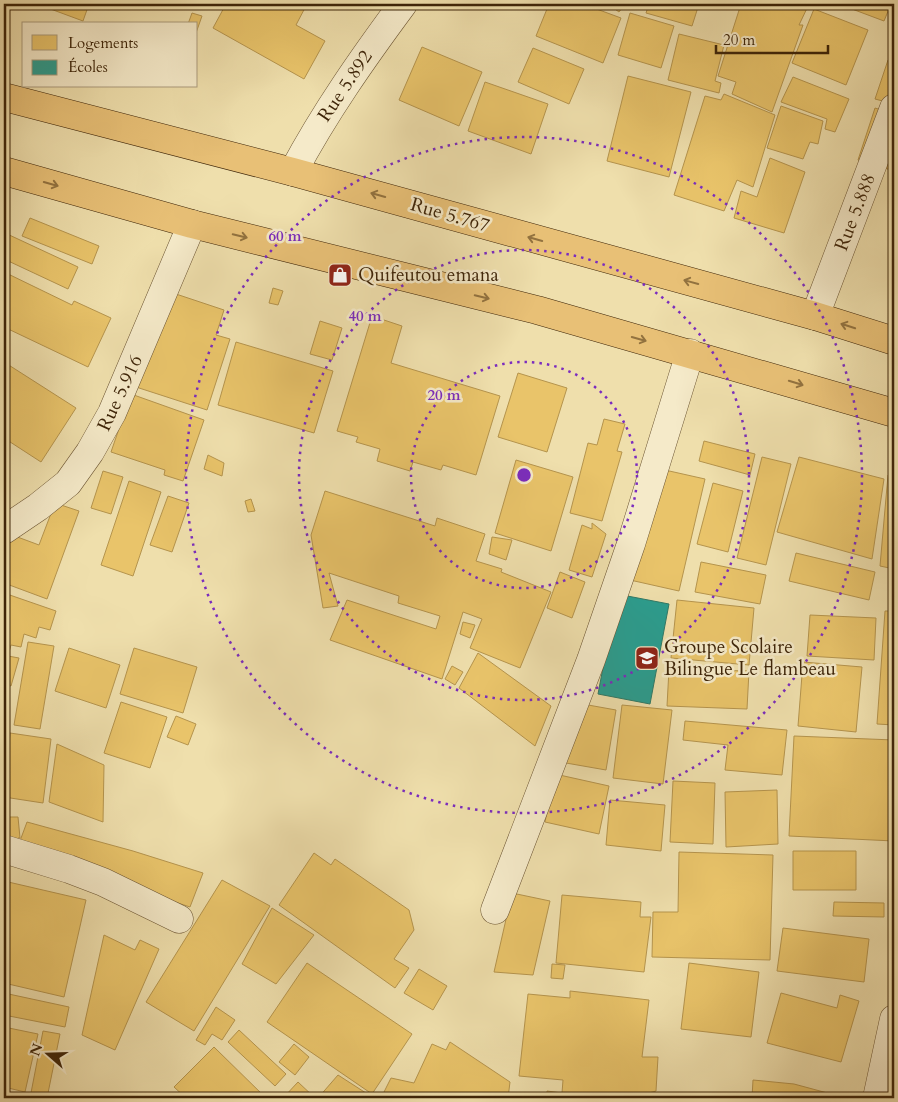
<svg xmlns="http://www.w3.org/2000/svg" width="898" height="1102" viewBox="0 0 898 1102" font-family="Cardo,serif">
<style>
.homes{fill:#e9c46a;stroke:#b5944d}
.schools{fill:#2a9d8f;stroke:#307966}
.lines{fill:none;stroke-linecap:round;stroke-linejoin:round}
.minor-casing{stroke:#6a5331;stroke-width:29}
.highway-casing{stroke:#3d2408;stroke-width:29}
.minor{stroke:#f5eac9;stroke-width:28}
.highway{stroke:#e8c076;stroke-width:28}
.oneway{stroke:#92723f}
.ring{fill:none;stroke:#7b2cbf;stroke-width:2.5;stroke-dasharray:2.5 5}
.labels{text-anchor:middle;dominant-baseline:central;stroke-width:5;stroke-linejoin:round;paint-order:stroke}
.street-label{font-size:19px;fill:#3d2408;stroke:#f5eac9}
.poi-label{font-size:19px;fill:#3d2408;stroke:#f5eac9;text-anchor:start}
.centre{fill:#7b2cbf;stroke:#f5eac9;stroke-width:2.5}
.ring-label{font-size:15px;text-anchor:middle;font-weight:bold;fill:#7b2cbf;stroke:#f5eac9;stroke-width:5;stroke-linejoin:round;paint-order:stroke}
</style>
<rect width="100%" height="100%" fill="#efdfac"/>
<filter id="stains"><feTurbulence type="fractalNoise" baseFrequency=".004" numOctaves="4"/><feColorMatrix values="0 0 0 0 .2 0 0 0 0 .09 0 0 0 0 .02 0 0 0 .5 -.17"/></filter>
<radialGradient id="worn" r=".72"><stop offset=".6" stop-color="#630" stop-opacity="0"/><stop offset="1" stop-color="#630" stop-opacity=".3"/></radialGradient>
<path class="homes" d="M37,4H89L83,21Z
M226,4H307L296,25L325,41L304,79L213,28Z
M549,4H583L621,18L603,63L536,36Z
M608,4H625L619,12Z
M649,4H699L692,26L646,13Z
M741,4H809L799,25H803L772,112L732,94L736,82L718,76Z
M854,4H891L884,21L852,9Z
M814,9L868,30L846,85L792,63Z
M192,13L202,16L196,33V24H188Z
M630,13L674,26L661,68L618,55Z
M679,34L724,45L715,81L721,83L719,93L668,80Z
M422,47L482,72L459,126L399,100Z
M533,48L584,69L569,104L518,82Z
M888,60L894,62V104L875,99Z
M628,76L691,92L669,177L607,161Z
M793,77L849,99L835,132L825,129L827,119L781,102Z
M485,82L548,104L531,154L468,131Z
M724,94L775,115L753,187L737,180L724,211L674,195L705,96L721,100Z
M781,106L823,121L818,144L810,142L803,159L767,148Z
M875,108L894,114V171L858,160Z
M770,158L805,172L784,233L734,218L741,191L757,197Z
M30,218L99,246L92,264L22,236Z
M5,233L78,267L68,289L4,259Z
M4,272L72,305L74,301L111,318L88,367L4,327Z
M273,288L283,291L278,305L269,303Z
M167,291L224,310L216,335L230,339L207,410L136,387Z
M372,316L402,326L391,363L500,396L476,475L443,465L441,470L413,462L410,471L377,461L380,449L356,442L358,437L337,431Z
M320,321L342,328L332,360L310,354Z
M236,342L333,371L314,433L218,405Z
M4,362L76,408L41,462L4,438Z
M518,373L567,388L547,452L498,437Z
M131,394L204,420L183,481L164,475L165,470L111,452Z
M604,419L625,424L617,451L622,452L602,521L570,513L588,443L597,445Z
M704,441L755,454L750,475L699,461Z
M208,455L224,463L222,476L204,469Z
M762,457L791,464L766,565L737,558Z
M799,457L884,479L872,559L777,532Z
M516,460L573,477L551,551L495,533Z
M656,468L705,479L679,591L630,580Z
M103,471L123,477L111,514L91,508Z
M888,475L894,476V569L880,566Z
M129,481L161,492L133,576L101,565Z
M713,483L743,491L728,552L697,544Z
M325,491L435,526L437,518L485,534L476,561L502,569L501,572L551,592L520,668L470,648L482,619L463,612L442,679L330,640L347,600L436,629L440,616L398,603L399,596L329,573L338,606L323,608L311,535Z
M168,496L189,503L172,552L150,545Z
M251,499L255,511L248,512L245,501Z
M55,503L79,511L47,599L4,583V532L39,545Z
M592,523L606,534L592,577L569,570L582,525L592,529Z
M492,537L512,540L506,560L489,554Z
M796,553L875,572L869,600L789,581Z
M701,562L766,575L760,604L695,592Z
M560,572L585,582L572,618L547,608Z
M4,593L56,611L50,630L39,627L36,638L24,634L21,647L11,645L8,656L19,658L11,686L4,684Z
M677,600L754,608L749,665L671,658Z
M885,611H894V725L877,724Z
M810,615L876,618L874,660L807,656Z
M463,622L475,625L470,638L460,634Z
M28,642L54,646L40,729L14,725Z
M69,648L120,665L106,708L55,691Z
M134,648L197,667L183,713L120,694Z
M478,653L551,706L535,746L459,688Z
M803,662L862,667L856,732L798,726Z
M452,666L463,672L455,685L445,679Z
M669,669L749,671L747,709L667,706Z
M121,702L167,717L150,768L104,753Z
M577,703L616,710L606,770L566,763Z
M622,705L672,710L663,784L613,778Z
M176,716L196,724L188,745L167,737Z
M685,721L787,730L782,775L725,770L728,745L683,740Z
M10,733L51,739L43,803L4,797Z
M794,736L894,740V841L789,836Z
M57,744L104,765L103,822L49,802Z
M555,774L609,786L599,834L545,822Z
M673,781L715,783L713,844L670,842Z
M777,790L778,844L726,847L725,792Z
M610,800L665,805L661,851L606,845Z
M4,817H18L20,838H18L17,846L4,844Z
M27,822L133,851L203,873L190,907L17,849Z
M793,851H856V890H793Z
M679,852L773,855L770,960L652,957L653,912H678Z
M314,853L331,865L335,859L409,910L414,930L394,959L409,968L395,988L279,905Z
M222,880L270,906L194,1031L146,1002Z
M4,881L86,900L64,997L4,983Z
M512,893L550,901L533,975L494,972Z
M562,895L641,902L640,917H651L644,972L556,963Z
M834,902L884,903V917L833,916Z
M272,908L314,935L276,984L242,964Z
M783,928L869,939L864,982L777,971Z
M104,935L135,950L140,940L159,949L115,1050L82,1035Z
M894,960V993L889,992Z
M307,963L412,1034L372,1094L267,1022Z
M689,963L759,972L751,1037L681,1029Z
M552,964L565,965L563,979L551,978Z
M419,969L447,986L433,1010L404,993Z
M570,991L649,1000L642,1057H658L656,1091L631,1098L610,1096V1098H547V1091L562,1093L563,1080L519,1076L528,994L570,998Z
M4,993L69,1007L65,1027L4,1015Z
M781,993L837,1008L840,995L859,1001L841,1062L767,1043Z
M216,1007L235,1020L222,1040L212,1034L205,1045L196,1040Z
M4,1027L38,1034L25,1092L4,1087Z
M239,1030L286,1074L275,1086L228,1042Z
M43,1031L60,1034L47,1098H30Z
M450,1042L510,1082L508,1098H381L391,1078L414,1083L432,1044L446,1050Z
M294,1044L309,1057L295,1075L279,1062Z
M214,1047L266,1098H186L174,1087Z
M338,1075L369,1095L368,1098H318Z
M753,1080L794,1084L846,1098H752Z
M298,1082L315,1098L284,1097Z"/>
<path class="schools" d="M617,594L669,604L650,704L598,694Z"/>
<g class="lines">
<g class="minor-casing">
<path id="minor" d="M293,172C325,112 363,58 403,4
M815,316L894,108
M4,530L38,507L68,483L90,452L112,413L192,224
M4,849L69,869L103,882L179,919
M495,910L591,660L631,544L690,353
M877,1098L894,1019"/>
</g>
<g class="highway-casing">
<path id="highway" d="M4,97L293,172L815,316L894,341
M4,171L192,224L537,310L894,413"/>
</g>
<use href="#minor" class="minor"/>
<use href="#highway" class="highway"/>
</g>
<defs><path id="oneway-shaft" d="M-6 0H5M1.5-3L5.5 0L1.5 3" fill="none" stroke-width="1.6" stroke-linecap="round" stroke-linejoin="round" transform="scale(1.25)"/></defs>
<g class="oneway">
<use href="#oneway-shaft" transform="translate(51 184) rotate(16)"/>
<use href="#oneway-shaft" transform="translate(378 195) rotate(-164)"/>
<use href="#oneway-shaft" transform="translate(240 236) rotate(14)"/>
<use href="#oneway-shaft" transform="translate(535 239) rotate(-164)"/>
<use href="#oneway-shaft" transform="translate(691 282) rotate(-165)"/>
<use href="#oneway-shaft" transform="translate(482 297) rotate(14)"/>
<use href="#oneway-shaft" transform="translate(848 326) rotate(-162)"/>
<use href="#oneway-shaft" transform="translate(639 339) rotate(16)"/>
<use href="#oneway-shaft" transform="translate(796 383) rotate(17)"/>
</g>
<g class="ring">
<circle cx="524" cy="475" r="113"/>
<circle cx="524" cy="475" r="225"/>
<circle cx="524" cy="475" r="338"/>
</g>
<defs>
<g id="shop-square" transform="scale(1.25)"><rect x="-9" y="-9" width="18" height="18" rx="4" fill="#8f2418" stroke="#f5eac9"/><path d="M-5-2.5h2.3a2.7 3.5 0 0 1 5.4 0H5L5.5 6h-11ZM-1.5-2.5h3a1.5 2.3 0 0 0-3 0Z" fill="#fff"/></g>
<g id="school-square" transform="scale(1.25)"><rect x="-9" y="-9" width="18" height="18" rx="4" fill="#8f2418" stroke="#f5eac9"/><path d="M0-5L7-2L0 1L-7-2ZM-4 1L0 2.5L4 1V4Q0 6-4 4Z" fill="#fff"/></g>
</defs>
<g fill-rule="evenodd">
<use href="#shop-square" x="340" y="275"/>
<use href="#school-square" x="647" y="658"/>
</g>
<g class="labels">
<g class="street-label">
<text transform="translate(345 86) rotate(-56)">Rue 5.892</text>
<text transform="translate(855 212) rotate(-69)">Rue 5.888</text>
<text transform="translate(450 215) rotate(16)">Rue 5.767</text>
<text transform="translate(120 393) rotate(-65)">Rue 5.916</text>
</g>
<g class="poi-label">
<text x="358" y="275">Quifeutou emana</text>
<text x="664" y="647">Groupe Scolaire<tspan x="664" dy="22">Bilingue Le flambeau</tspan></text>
</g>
</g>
<circle cx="524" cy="475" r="8" class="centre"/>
<g class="ring-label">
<text x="285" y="241">60 m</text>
<text x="365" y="321">40 m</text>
<text x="444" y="400">20 m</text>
</g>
<rect width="898" height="1102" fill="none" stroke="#efdfac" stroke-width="20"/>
<rect x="5" y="5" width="888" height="1092" fill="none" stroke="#3d2408" stroke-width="2.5"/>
<rect x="10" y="10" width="878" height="1082" fill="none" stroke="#3d2408"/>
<rect x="22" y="22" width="175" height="65" fill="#f5eac9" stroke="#ab9b7c"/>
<rect x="32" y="35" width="25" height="15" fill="#e9c46a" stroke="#ab9b7c"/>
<text x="68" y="48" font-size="15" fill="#3d2408">Logements</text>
<rect x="32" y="60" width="25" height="15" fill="#2a9d8f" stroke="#ab9b7c"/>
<text x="68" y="72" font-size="15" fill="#3d2408">Écoles</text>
<g transform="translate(48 1054) rotate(290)" stroke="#f5eac9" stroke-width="4" paint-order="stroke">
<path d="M0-4L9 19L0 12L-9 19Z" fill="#3d2408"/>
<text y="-8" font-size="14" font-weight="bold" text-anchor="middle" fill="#3d2408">N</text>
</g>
<path d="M716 45v8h112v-8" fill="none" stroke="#3d2408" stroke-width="2.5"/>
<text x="723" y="45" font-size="15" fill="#3d2408" stroke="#f5eac9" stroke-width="4" paint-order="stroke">20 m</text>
<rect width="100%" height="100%" filter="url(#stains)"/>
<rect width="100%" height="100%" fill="url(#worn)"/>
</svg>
